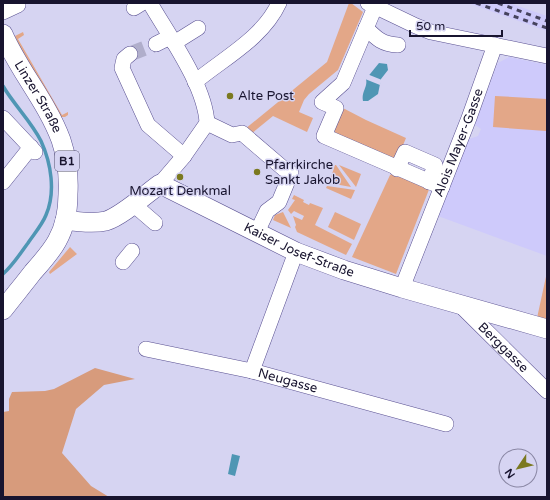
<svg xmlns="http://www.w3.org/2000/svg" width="550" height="500" viewBox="0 0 550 500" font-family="'Varela Round',sans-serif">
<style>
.built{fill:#cecafb}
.green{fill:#e3a788}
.forest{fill:#d79b7c}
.water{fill:#4f96b4}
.pier{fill:#d6d4f2}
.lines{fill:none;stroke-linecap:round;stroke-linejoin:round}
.stream{stroke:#4f96b4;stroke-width:3.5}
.minor-tunnel{stroke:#b0aecb;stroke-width:15;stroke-dasharray:15 8;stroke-linecap:butt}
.minor-casing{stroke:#5a5192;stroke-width:16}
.major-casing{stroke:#5a5192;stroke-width:20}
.minor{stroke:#fff;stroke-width:15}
.major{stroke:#fff;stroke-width:19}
.rail{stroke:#46435e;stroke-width:3;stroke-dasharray:5 5;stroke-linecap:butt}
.poi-dot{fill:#7b7920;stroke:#d6d4f2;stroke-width:1.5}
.labels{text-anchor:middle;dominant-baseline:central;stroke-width:3;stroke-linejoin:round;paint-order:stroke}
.shield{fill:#d6d4f2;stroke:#514e6a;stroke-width:1}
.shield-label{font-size:12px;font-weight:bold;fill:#18142f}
.poi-label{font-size:13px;fill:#18142f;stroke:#d6d4f2;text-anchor:start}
.street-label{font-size:13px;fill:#18142f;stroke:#d6d4f2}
</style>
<rect width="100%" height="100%" fill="#d6d4f2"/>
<path class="built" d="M468,3H509L547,16V31Z
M509,57L547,65V256L438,216L469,139L478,136L481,129L475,125L495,70L498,63Z"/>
<path class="green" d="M349,3H351L363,12L338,70L309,94L304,100L299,112L313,118L307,132L273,116L251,134L245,129L327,62Z
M23,32L24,35L18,39L62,115L68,112V115L65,117H61L59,115L18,43L15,36Z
M495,96L547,99L546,131L493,127Z
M341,107L366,120L406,138L396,162L337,138L333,127Z
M335,165H336L351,187L329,183Z
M339,165L361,174L356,187Z
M395,172L430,187L396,274L352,257L390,175Z
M327,186L355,190L351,199L326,188Z
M294,195L304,200L303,202L309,205L310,203L323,208L315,225L352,244L346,255L297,232L295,227L296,225L293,216L302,220L304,216L294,211L291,214L288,210L295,200L292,199Z
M283,212L291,228L273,220L275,215Z
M335,212L361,224L354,240L328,227Z
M70,247L77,254L50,274L49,272Z
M547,272V320L537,318Z"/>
<path class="forest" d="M95,368L135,379L104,385L76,409L62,453L91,486L109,497H3V412L9,411V399L12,392L45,391L54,389Z"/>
<path class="water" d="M379,63L387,64L388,70L381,79L378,94L368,101H363C361,92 368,87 366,79Z
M232,454L240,456L235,476L228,474Z"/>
<path class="pier" d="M367,74L382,80L380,85L365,79Z"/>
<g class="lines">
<path class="stream" d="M3,86C14,105 31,121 41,141C51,163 56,192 46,215C42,225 34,234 28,243C20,254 13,265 3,274"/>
<path class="minor-tunnel" d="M130,54L156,44"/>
<g class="minor-casing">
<g id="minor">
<path d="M150,3C169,36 205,85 207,123L184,156L160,184"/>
<path d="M368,3L416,26L431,32L547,56"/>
<path d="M375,7L343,83L322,102L336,108L324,136L442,187"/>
<path d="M134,8L142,3"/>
<path d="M3,12L18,5L17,3"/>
<path d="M366,28C377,39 382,44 398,45"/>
<path d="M174,43L198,28"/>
<path d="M156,44L170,37"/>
<path d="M130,54L124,59L122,68L148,125L184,156"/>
<path d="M195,82C224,58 263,38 279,3"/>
<path d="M3,118L35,152"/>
<path d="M207,123L232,135L242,133L284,169L291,173L279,202L267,211L257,232"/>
<path d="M397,169L405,152L435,165L429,182"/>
<path d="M3,182L31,147"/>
<path d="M133,204L155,223"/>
<path id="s1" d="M296,252L252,371L446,424"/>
<path d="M123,262L132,251"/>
<path id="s2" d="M402,288L469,118L495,45"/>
<path id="s3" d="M459,304L547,391"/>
<path d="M146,349L252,371"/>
</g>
</g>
<g class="major-casing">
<g id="major">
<path id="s4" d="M3,34C19,71 47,102 61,140C67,158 69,176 68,194C68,210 65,227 57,241C51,252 42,262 33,272C23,285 13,297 3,310"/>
<path id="s5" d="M65,220C78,222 93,224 106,221C122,216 146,194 160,184L296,252L344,270L402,288L547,329"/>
</g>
</g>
<use href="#minor" class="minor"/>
<use href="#major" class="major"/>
<path class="rail" d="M476,3L547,28
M498,3L547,21"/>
</g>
<g class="poi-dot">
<circle cx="230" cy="96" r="4"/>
<circle cx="257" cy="172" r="4"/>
<circle cx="180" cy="177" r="4"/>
</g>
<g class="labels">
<rect class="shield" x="55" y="151" width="24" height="20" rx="3"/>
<g class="shield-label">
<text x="67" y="161">B1</text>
</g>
<g class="poi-label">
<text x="238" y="96">Alte Post</text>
<text x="265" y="165">Pfarrkirche<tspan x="265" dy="15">Sankt Jakob</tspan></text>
<text x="180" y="191" text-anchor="middle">Mozart Denkmal</text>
</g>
<g class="street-label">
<text stroke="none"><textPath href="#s4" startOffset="72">Linzer Straße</textPath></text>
<text stroke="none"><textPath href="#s2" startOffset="156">Alois Mayer-Gasse</textPath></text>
<text stroke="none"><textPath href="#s5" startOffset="261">Kaiser Josef-Straße</textPath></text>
<text stroke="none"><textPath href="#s3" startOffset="62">Berggasse</textPath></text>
<text stroke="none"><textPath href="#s1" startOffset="164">Neugasse</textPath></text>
</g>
</g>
<rect width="550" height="500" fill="none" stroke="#18142f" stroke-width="8"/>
<g transform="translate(518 468) rotate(235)"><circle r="19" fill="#d6d4f2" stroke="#8a87a4"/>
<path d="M0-3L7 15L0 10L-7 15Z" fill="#7b7920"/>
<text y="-6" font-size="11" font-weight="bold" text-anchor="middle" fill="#18142f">N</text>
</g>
<path d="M410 30v6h92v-6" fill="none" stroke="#18142f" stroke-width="2"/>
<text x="416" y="30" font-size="12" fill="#18142f" stroke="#d6d4f2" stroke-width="3" paint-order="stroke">50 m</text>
</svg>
